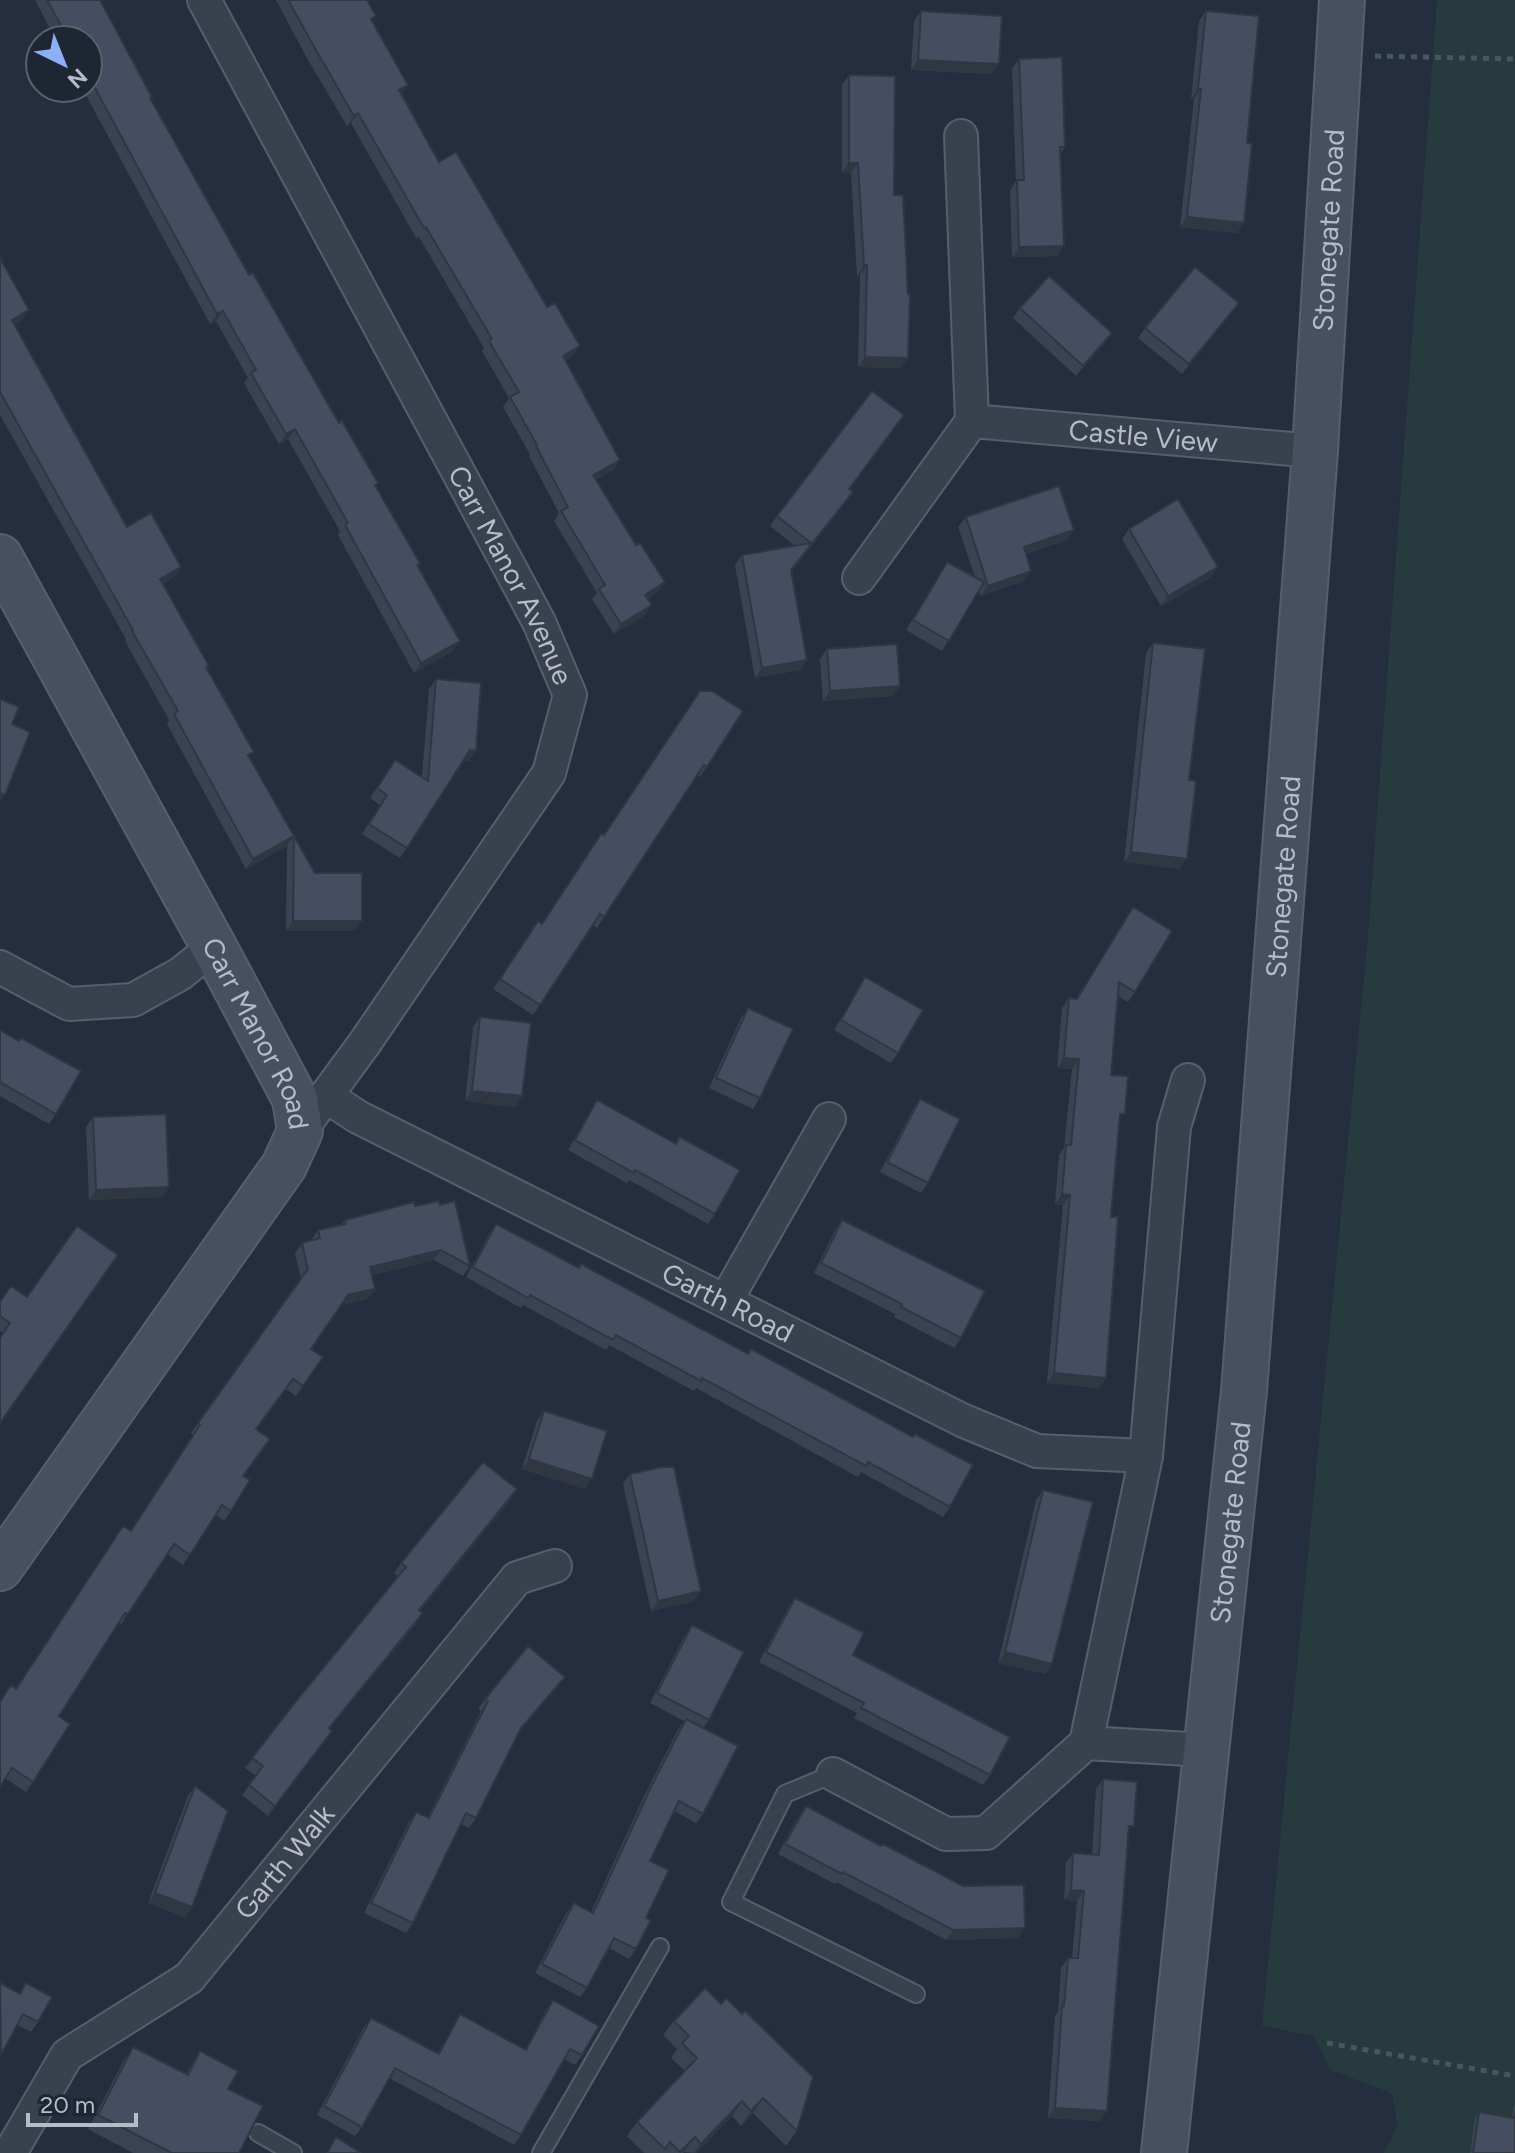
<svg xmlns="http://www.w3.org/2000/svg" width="1515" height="2153" viewBox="0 0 1515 2153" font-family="Figtree,sans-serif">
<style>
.green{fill:#273b3f}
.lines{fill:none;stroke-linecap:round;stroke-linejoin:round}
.lane-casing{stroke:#575e6c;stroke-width:20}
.street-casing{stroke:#575e6c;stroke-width:36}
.secondary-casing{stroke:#575e6c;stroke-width:48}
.path{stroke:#45585c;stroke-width:5;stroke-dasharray:6 6;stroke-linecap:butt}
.lane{stroke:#39404e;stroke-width:16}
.street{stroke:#39404e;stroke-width:32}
.secondary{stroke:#474f61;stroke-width:44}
.wall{fill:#3a4353}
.shaded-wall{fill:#303743}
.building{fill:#444e60;stroke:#303743;stroke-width:2}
.labels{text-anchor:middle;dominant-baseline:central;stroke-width:7;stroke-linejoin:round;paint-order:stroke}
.street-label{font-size:28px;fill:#b5bbc9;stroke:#1e2533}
</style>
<rect width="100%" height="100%" fill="#252e3e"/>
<path class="green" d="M1437,0H1515V2153H1384L1398,2125L1392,2093L1330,2070L1314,2036L1262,2026L1368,937Z"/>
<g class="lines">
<g class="lane-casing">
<path id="lane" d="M833,1774L785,1794L731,1902L916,1994
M258,2133L293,2153
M541,2153L660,1947"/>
</g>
<g class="street-casing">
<g id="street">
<path id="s1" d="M204,0L539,622L570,695L549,773L364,1044L300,1131"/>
<path id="s2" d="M972,421L1315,451"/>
<path d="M859,578L972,421L961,136"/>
<path d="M0,967L69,1004L133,1000L180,974L214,947"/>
<path d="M1188,1080L1174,1127L1146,1456L1086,1743L1206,1750"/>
<path id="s3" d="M326,1096L358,1117L964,1421L1037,1451L1146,1456"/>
<path d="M726,1300L829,1119"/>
<path d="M833,1774L946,1834L986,1833L1086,1743"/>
<path id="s4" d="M10,2153L67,2055L189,1978L517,1578L555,1566"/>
</g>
</g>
<g class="secondary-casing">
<g id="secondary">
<path id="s5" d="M0,557L214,947L295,1099L300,1131L284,1166L0,1568"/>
<path id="s6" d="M1164,2153L1244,1391L1315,451L1342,0"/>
</g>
</g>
<path class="path" d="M1375,56L1515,59
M1327,2043L1515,2076"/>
<use href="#lane" class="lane"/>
<use href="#street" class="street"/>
<use href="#secondary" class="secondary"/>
</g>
<path class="wall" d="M35,0H100L152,97L151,99L249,275L376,486L420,563L418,566L453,651L414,673L338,535L340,531L288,439L279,444L244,383L248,378L216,321L210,324L82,88H88V40H56Z
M276,0H367L372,21L401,95L439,162L573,356L565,361L620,460L613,470L596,479L658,592L648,599L645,615L614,634L592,599L597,593L554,521L559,513L529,456L530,454L503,407L509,398L482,351L484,348L419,237L416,238L351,123L347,126L308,60Z
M921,11L999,64L992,74L911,70L914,21Z
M1206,11L1244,223L1237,233L1180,227L1194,99H1191L1199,21Z
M1019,59L1065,147L1061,153L1057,256L1012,257L1010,190L1016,181L1012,69Z
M849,75L894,195L908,358L901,368L858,367L860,275L857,276L851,173H842V85Z
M0,258L22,320L14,325L127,527L181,567L174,577L163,584L209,666L207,669L250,758L315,873L355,931H286L287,846L246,869L167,724L169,720L125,641L126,639L0,415Z
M1239,303L1182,374L1138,338L1145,328Z
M1020,308L1105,343L1076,376L1013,318Z
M849,489L846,502L792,571L807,660L800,670L755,678L735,565L742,555L795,546L770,526L777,516Z
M966,517L1067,540L1026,554L1031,571L1024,581L980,596L979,591L942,651L906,630L947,562L975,577L958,527Z
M1129,529L1211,577L1161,606L1122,539Z
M1153,643L1189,780L1187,859L1179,869L1124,862L1146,653Z
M827,649L900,686L893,696L823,701L820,659Z
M436,679L469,761H463L400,858L362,834L380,805L370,798L395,760L422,777L429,689Z
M743,711L700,777L697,775L604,917L597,928L593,925L533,1015L493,989L538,921L542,924L604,835Z
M1133,907L1135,992L1128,1002L1118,996L1111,1075L1119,1122L1111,1217L1106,1378L1099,1388L1047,1383L1063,1205L1055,1204L1059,1155L1064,1148L1072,1069L1057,1068L1062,1008L1069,998L1076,999Z
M865,977L898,1053L891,1063L834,1030Z
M748,1008L760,1098L753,1109L709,1088L741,1018Z
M480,1017L522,1096L515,1107L465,1101L473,1027Z
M0,1030L56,1114L49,1124L0,1096Z
M920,1099L928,1183L921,1193L880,1172L913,1109Z
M597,1100L675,1144L680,1137L715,1214L708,1224L629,1180L627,1183L568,1150Z
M93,1117L169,1187L162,1197L89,1200L86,1127Z
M440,1205L470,1266L463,1276L434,1260L372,1275L368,1299L341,1305L311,1349L323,1357L296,1396L286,1389L256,1429L243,1476L231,1511L224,1521L216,1515L183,1565L167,1554L121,1624L119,1623L59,1716L33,1782L26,1792L6,1779L15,1688L130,1531L193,1435L191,1433L301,1279L295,1253L302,1243L311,1240L318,1230L341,1225L345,1220L415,1206Z
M842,1220L961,1338L954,1348L894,1317L895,1314L814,1273L835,1230Z
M496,1224L950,1507L943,1517L861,1472L858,1477L696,1388L694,1391L609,1345L606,1350L523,1305L521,1308L466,1277L489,1234Z
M27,1297L3,1333L0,1331V1302Z
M544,1411L585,1489L522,1469L537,1421Z
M630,1474L694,1601L651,1611L623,1484Z
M1043,1490L1052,1664L1045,1674L998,1663L1036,1500Z
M510,1500L420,1611L423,1613L416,1624L329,1729L268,1816L242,1795L256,1776L245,1768L398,1577L394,1573L401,1563Z
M795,1598L853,1655L990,1775L983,1785L854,1718L857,1713L759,1662L788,1608Z
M692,1625L709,1720L703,1728V1814L696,1823L674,1811L650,1861L646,1918L636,1949L629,1959L609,1948L587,1988L580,1997L535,1973L567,1912L574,1903L591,1912L644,1796L679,1728L684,1721L650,1703L685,1635Z
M558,1687L519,1732L476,1818L469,1828L461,1824L413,1923L406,1933L364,1913L409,1822L416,1812L428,1817L481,1711L478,1709L485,1699Z
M1103,1779L1129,1833L1100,2121L1048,2118L1055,2016L1058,2012L1061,1968L1068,1958H1072L1077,1901L1064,1900L1066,1863L1073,1853L1092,1854L1096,1789Z
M195,1786L185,1917L148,1903L188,1796Z
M806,1806L1025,1928L1018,1938L946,1940L836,1882L835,1884L778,1854L799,1816Z
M0,1983L19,1993L26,1983L38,2022L31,2032L17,2025L0,2056Z
M705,1988L797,2131L786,2146L753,2113L741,2126L732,2116L696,2153L684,2152L683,2153H644L627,2136L637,2122L685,2071L671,2058L677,2049L663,2035L674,2021Z
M553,2000L582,2055L575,2065L564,2059L521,2135L514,2145L389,2078L362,2127L355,2136L317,2115L364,2027L371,2018L438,2053L460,2014L525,2050L546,2010Z
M133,2047L186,2074L200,2051L228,2089L239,2153H133L88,2129L123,2062Z
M1515,2103V2153H1470L1475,2117L1479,2112L1512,2117Z"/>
<path class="shaded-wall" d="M918,60L999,64L992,74L911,70Z
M408,85L401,95L399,90Z
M1198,89H1201L1194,99H1191Z
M358,113L351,123L347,126L354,116Z
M849,163H858L851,173H842Z
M1187,217L1244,223L1237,233L1180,227Z
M1064,246L1057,256L1012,257L1019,247Z
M867,265L860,275L857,276L864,266Z
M1239,303L1232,313L1182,374L1189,364Z
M29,310L22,320L5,330L12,320Z
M223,311L216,321L210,324L217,314Z
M1112,333L1105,343L1076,376L1083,366Z
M580,346L573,356L556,366L563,356Z
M865,357L908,358L901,368L858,367Z
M295,429L288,439L279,444L286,434Z
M620,460L613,470L586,485L593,475Z
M1074,530L1067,540L1017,557L1024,547Z
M181,567L174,577L153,589L160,579Z
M1218,567L1211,577L1161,606L1168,596Z
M1031,571L1024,581L980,596L988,586Z
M665,582L658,592L638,605L645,595Z
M652,605L645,615L614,634L621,624Z
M460,641L453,651L414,673L421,663Z
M807,660L800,670L755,678L762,668Z
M900,686L893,696L823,701L830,691Z
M470,750L476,751L469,761H463Z
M0,793L5,795L0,802Z
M294,836L287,846L246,869L253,859Z
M1131,852L1187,859L1179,869L1124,862Z
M293,921H362L355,931H286Z
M1064,1058L1079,1059L1072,1069L1057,1068Z
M472,1091L522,1096L515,1107L465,1101Z
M169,1187L162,1197L89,1200L96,1190Z
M1062,1194L1070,1195L1063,1205L1055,1204Z
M441,1250L434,1260L362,1277L370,1267Z
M375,1289L368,1299L341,1305L348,1295Z
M1054,1373L1106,1378L1099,1388L1047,1383Z
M529,1459L592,1479L585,1489L522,1469Z
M517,1489L510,1500L412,1620L419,1610Z
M701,1591L694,1601L651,1611L658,1601Z
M423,1613L416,1624L322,1738L329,1728Z
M1005,1652L1052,1664L1045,1674L998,1663Z
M565,1677L558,1687L514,1738L521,1728Z
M1071,1890L1084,1891L1077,1901L1064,1900Z
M155,1893L192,1907L185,1917L148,1903Z
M1025,1928L1018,1938L946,1940L953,1930Z
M763,2098L753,2113L741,2126L751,2111Z
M742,2101L732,2116L696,2153H694L701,2144Z
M1055,2108L1107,2111L1100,2121L1048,2118Z
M695,2137L684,2152L679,2153Z"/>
<path class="building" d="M47,0H100L152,97L150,98L249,275L253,273L339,423L342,421L378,483L375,485L420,563L417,565L460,641L421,663L345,525L348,523L295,429L286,434L251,373L256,370L223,311L217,314L88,75V40H69Z
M288,0H367L376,16L371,19L408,85L399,90L439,162L456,152L547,307L555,303L580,346L563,356L620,460L593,475L636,545L640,543L665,582L645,595L652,605L621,624L599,589L605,585L561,511L568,507L536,446L537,445L510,397L519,392L489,341L492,339L426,227L424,228L358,113L354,116L316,50Z
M921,11L1002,16L999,64L918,60Z
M1206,11L1259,16L1247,143L1252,144L1244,223L1187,217L1201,89H1198Z
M1062,57L1065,147H1060L1064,246L1019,247L1017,180H1024L1019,59Z
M849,75L895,76L894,195H903L908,294H910L908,358L865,357L867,265L864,266L858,163H849Z
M0,258L29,310L12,320L127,527L151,513L181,567L160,579L209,666L206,667L254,752L248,755L315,873H362V921H293L294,836L253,859L174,714L178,711L132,631L133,630L0,392Z
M1195,267L1239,303L1189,364L1145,328Z
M1049,276L1112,333L1083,366L1020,308Z
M872,391L904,415L849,489L853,492L791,570L807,660L762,668L742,555L811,543L777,516Z
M1059,486L1074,530L1024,547L1031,571L988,586L966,517Z
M1178,499L1218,567L1168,596L1129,529Z
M947,562L984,582L949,641L913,620Z
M1153,643L1205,649L1189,780L1196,781L1187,859L1131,852Z
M897,644L900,686L830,691L827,649Z
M436,679L481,683L476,751L470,750L407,848L369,824L387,795L377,788L395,760L428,781Z
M700,691H712L743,711L707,767L704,765L604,917L600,914L540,1005L500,979L538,921L542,924L601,834L604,835Z
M0,699L19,707L12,724L30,732L5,795L0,793Z
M1133,907L1172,931L1135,992L1119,982L1111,1075L1128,1076L1125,1114H1120L1111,1217H1118L1106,1378L1054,1373L1070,1195L1062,1194L1066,1145H1071L1079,1059L1064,1058L1069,998L1077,999Z
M865,977L923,1010L898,1053L841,1020Z
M748,1008L793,1029L760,1098L716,1078Z
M480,1017L531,1023L522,1096L472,1091Z
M0,1030L19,1041L21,1038L81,1071L56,1114L0,1082Z
M920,1099L960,1119L928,1183L887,1162Z
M597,1100L676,1144L680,1137L740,1170L715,1214L635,1170L634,1173L575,1140Z
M166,1114L169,1187L96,1190L93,1117Z
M439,1201L440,1205L455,1201L470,1266L441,1250L370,1267L375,1289L348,1295L311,1349L323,1357L303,1386L293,1379L256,1429L270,1439L243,1476L250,1480L231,1511L222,1505L190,1555L174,1544L128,1614L125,1613L59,1716L70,1724L33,1782L12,1768L0,1787V1702L11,1685L16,1689L123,1526L131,1531L200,1425L198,1423L308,1269L302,1243L320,1238L318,1230L346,1224L345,1220L414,1202L415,1206Z
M842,1220L985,1291L961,1338L901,1307L902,1304L821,1263Z
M496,1224L579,1268L581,1264L748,1354L751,1349L913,1437L915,1434L973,1465L950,1507L868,1462L866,1466L702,1378L701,1381L616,1335L613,1340L530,1295L528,1298L473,1267Z
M77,1226L118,1255L0,1423V1338L10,1323L0,1316V1302L11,1286L27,1297Z
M544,1411L607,1431L592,1479L529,1459Z
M483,1462L517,1489L419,1610L423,1613L329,1728L332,1731L275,1806L249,1785L263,1766L252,1758L297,1700L406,1567L401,1563Z
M662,1467H674L701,1591L658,1601L630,1474Z
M1043,1490L1093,1502L1052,1664L1005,1652Z
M795,1598L864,1633L853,1655L1010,1737L990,1775L861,1708L864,1703L766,1652Z
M692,1625L744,1652L709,1720L657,1693Z
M528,1646L565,1677L521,1728L476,1818L466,1813L413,1923L371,1903L416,1812L429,1818L488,1701L485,1699Z
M686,1719L738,1746L703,1814L679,1801L650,1861L669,1870L646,1918L651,1920L636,1949L614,1938L587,1988L542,1964L574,1903L593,1913L651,1787Z
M1103,1779L1137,1782L1134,1826H1129L1107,2111L1055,2108L1062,2006H1064L1068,1958H1078L1084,1891L1071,1890L1073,1853L1099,1855Z
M195,1786L228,1811L192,1907L155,1893Z
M806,1806L881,1846L883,1844L963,1886L1024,1885L1025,1928L953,1930L843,1872L842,1874L785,1844Z
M0,1983L20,1994L26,1983L52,1997L38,2022L23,2014L1,2055Z
M705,1988L721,2004L726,1998L742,2014L745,2011L813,2077L797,2131L763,2098L751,2111L742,2101L701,2144L695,2137L680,2152L670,2142L665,2149L637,2122L697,2058L682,2043L689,2036L674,2021Z
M553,2000L599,2026L582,2055L570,2049L521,2135L395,2068L362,2127L324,2106L371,2018L439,2054L460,2014L526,2050Z
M133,2047L188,2075L200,2051L238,2071L228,2089L263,2106L239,2153H172L98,2115Z
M1479,2112L1514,2118L1515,2114V2153H1473Z
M336,2137L361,2153H327Z"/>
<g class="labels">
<g class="street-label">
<text stroke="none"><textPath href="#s6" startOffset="1930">Stonegate Road</textPath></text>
<text stroke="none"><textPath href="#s2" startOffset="172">Castle View</textPath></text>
<text stroke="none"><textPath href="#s1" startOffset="652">Carr Manor Avenue</textPath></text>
<text stroke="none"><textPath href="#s6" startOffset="1282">Stonegate Road</textPath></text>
<text stroke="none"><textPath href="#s5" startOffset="542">Carr Manor Road</textPath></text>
<text stroke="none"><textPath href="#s3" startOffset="452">Garth Road</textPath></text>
<text stroke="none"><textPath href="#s6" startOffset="634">Stonegate Road</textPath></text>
<text stroke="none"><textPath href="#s4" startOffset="408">Garth Walk</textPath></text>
</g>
</g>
<g transform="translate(64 64) rotate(137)"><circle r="38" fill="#1e2533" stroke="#5a616f" stroke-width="2"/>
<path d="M0-6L14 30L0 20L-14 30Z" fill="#8daff6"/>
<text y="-12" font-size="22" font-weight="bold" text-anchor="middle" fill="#b5bbc9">N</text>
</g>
<path d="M28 2113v12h108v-12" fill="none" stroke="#b5bbc9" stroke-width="4"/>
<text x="40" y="2113" font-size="24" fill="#b5bbc9" stroke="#1e2533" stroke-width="6" paint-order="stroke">20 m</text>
</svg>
